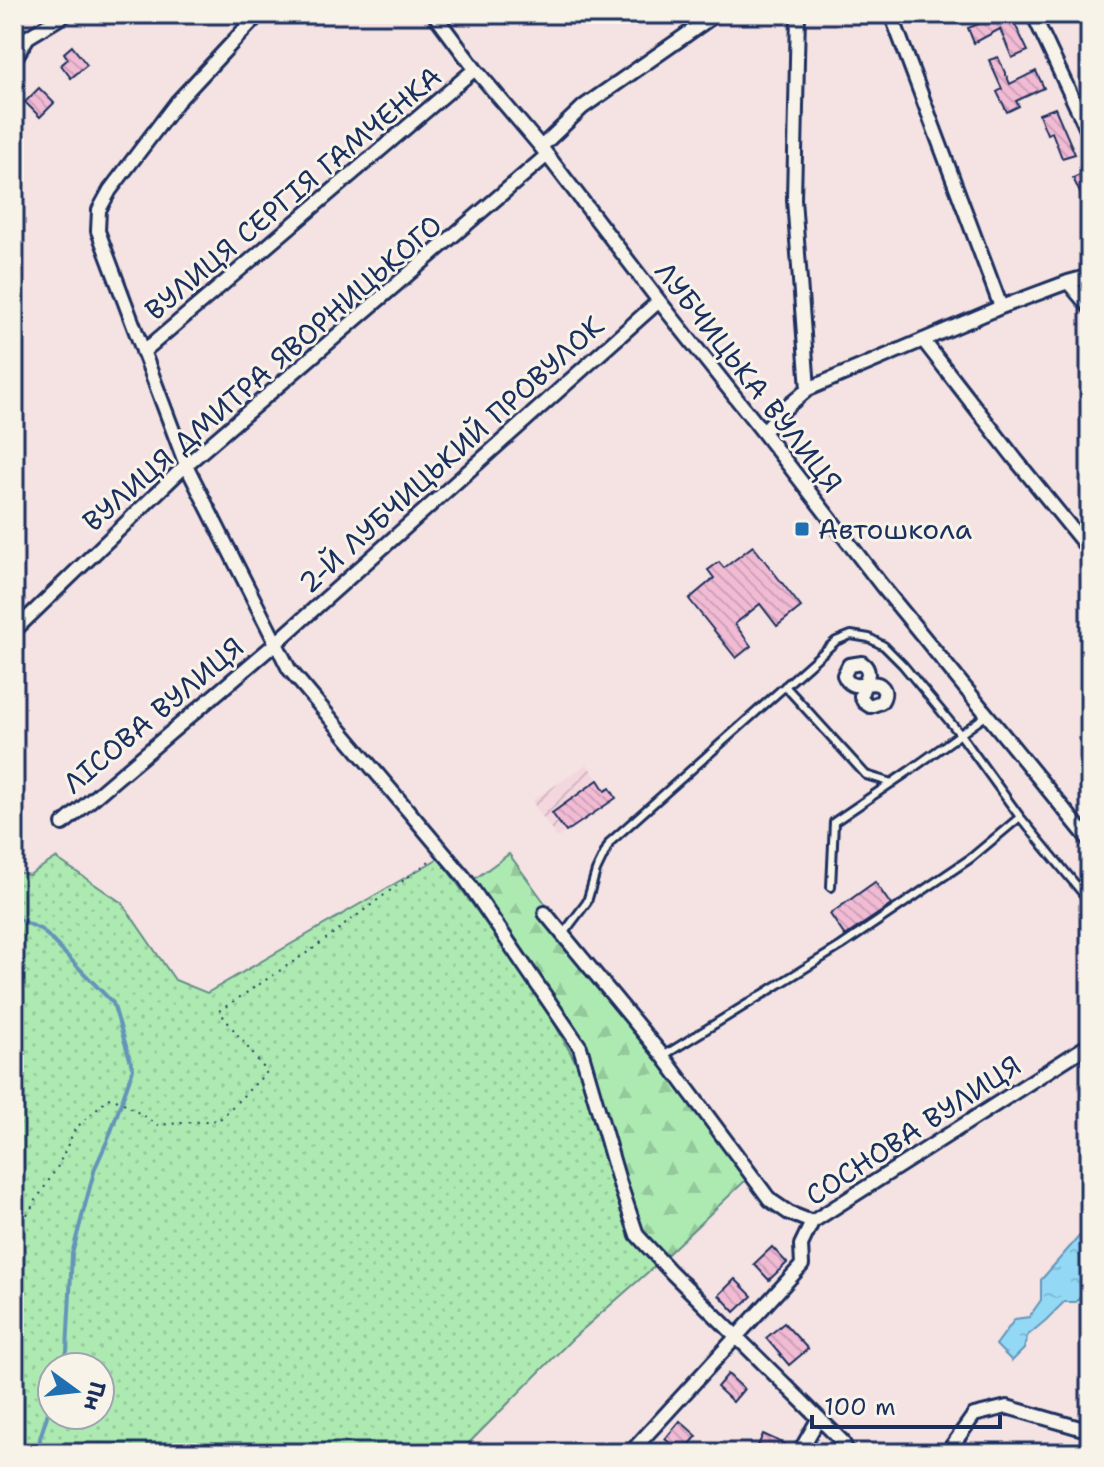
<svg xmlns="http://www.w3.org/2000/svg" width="1104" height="1467" viewBox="0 0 1104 1467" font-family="'Shantell Sans',sans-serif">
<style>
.industrial{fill:url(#industrial-furrows)}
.forest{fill:url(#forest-firs);stroke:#648c88;stroke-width:2}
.park{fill:url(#park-dots);stroke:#648c88;stroke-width:2;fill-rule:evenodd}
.water{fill:url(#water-ripples);stroke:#6395b9;stroke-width:2}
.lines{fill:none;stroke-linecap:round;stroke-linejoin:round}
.stream{stroke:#6395b9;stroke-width:4}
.building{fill:url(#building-back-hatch);stroke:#1b2f5e;stroke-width:2}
.lane-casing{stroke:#1b2f5e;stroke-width:12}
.street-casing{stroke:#1b2f5e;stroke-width:18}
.path{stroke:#1b2f5e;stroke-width:2;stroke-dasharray:2 6;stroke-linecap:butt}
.lane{stroke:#f7f3e8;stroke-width:6}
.street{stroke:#f7f3e8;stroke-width:12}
.poi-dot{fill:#1f6fb2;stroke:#f7f3e8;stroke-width:3}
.labels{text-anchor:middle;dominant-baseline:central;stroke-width:6;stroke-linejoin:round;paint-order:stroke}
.street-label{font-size:28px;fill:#1b2f5e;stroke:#f7f3e8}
.poi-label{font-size:28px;fill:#1b2f5e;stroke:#f7f3e8;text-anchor:start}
</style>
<defs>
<pattern id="industrial-furrows" width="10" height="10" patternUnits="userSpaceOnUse" patternTransform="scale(2)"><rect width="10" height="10" fill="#f4d6de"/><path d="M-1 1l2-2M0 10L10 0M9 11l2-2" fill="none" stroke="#d1b8c1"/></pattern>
<pattern id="forest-firs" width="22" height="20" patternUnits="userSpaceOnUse" patternTransform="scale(2)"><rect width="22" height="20" fill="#adeab1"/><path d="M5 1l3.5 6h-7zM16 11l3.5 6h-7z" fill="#94c99b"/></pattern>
<pattern id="park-dots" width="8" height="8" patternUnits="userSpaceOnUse" patternTransform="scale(2)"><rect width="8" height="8" fill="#adeab1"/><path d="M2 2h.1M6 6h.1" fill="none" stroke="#94c99b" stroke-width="1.8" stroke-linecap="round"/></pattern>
<pattern id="water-ripples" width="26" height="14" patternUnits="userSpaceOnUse" patternTransform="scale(2)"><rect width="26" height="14" fill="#93d9f5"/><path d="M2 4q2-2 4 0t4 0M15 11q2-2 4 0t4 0" fill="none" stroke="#7ebbd4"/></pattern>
<pattern id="building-back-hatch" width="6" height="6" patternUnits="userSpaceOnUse" patternTransform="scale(2)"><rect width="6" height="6" fill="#f1bbd4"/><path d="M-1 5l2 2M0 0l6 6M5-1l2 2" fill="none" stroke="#cea1b8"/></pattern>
</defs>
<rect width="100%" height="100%" fill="#f5e2e2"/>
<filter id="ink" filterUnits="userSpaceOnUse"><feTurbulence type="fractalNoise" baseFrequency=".0125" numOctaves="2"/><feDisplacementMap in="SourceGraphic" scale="16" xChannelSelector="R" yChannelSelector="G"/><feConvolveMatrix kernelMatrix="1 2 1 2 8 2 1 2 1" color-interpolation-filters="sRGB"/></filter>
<g filter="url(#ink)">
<path class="industrial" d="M587,764L605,791L610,788L616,797L557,838L532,801Z"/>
<path class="forest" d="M509,854L747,1179L656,1265L611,1177L593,1094L545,1006L458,882L476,878Z"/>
<path class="park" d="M56,858L122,903L175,980L207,993L439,858L545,1006L593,1094L611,1177L656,1265L573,1338L459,1453H14V871L29,875ZM52,1367H100V1415H52Z"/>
<path class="water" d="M1090,1224V1289L1075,1302H1064L1046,1320L1027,1336L1024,1349L1012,1361L996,1345L1015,1319L1029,1317L1041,1300V1280Z"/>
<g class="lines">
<path class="stream" d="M14,917L42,930L113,1003L133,1069L109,1137L95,1168L72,1254L67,1351L62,1367
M39,1453L40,1438L52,1400"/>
</g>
<path class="building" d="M985,14H1010L1028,51L1012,58L1000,29L974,43L968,28L988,20Z
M72,46L87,65L71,78L61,65L68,59L64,53Z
M998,57L1010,84L1036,71L1044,88L1016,101L1019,106L1007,112L997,92L1002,89L989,60Z
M39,88L54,103L40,117L25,102Z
M1055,108L1075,154L1062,158L1052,132L1047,134L1039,114Z
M1086,172L1090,180V195L1083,199L1073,178Z
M753,546L801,607L777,626L760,604L735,624L751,646L736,658L689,599L714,578L708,570L719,562L724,568Z
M598,780L605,791L610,788L616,798L566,832L552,813Z
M875,882L891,905L845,936L830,914Z
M772,1247L787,1263L769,1280L754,1264Z
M735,1279L752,1296L735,1312L719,1295Z
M784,1323L808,1349L789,1365L766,1338Z
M728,1374L744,1389L733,1402L717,1387Z
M680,1421L697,1436L682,1453L665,1439Z
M763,1434L787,1445L783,1453H755Z"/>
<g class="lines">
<g class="lane-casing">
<path id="lane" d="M785,686L866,775L892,783
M831,887L834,822L909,771L987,715
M563,934L587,902L596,871L610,842L836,641L851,635L869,638L884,646L903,665L960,734L1020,817L1090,902
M663,1056L841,946L971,858L1020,817"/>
</g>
<g class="street-casing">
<path id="street" d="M259,14L177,102L110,190L99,210L98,231L186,465L289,669L464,877L580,1047L619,1181L637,1235L671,1272L842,1441L848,1453
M434,14L475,69L541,147L659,301L763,432L882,586L1090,841
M798,14L794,199L808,389
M891,14L1001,307
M1033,14L1090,136
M14,60L28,37L66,14
M541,147L583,107L716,14
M1068,282L1090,308
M923,340L1016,460L1090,551
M143,352L475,69
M763,432L781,412L808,389L1001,307L1068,282L1090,276
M14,631L186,465L546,156
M864,684C855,687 848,685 844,675L849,665L862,663C875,673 863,683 861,696L864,702L870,706L881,702C889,690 881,681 867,684
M63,824L276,643L659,301
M545,913L663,1056L770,1200L789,1213L812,1222
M630,1453L802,1265L801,1245L812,1222L1090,1044
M799,1453L819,1418
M947,1453L974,1415L1007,1407L1080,1428H1090"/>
</g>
<path class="path" d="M14,1235L58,1166L75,1129L108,1098L122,1102L157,1125L219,1120L267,1072L219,1011L314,948L432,859"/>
<use href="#lane" class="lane"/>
<use href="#street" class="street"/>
</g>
</g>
<rect class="poi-dot" x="794" y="521" width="16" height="16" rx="4"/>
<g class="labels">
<g class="street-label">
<text transform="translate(293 193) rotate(-40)">ВУЛИЦЯ СЕРГІЯ ГАМЧЕНКА</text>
<text transform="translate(262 373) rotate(-41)">ВУЛИЦЯ ДМИТРА ЯВОРНИЦЬКОГО</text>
<text transform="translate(749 377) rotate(52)">ЛУБЧИЦЬКА ВУЛИЦЯ</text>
<text transform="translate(451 454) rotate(-42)">2-Й ЛУБЧИЦЬКИЙ ПРОВУЛОК</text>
<text transform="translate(153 715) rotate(-40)">ЛІСОВА ВУЛИЦЯ</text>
<text transform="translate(913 1130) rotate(-33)">СОСНОВА ВУЛИЦЯ</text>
</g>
<g class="poi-label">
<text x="818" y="529">Автошкола</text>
</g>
</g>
<rect width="1104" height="1467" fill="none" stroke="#f7f3e8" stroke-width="48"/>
<rect x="24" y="24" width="1056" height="1419" fill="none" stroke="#1b2f5e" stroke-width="3" filter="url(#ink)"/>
<g transform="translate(76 1391) rotate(105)"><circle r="38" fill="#f7f3e8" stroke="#9fa5b1" stroke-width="2"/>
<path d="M0-6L14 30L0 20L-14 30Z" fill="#1f6fb2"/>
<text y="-12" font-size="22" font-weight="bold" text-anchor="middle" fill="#1b2f5e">Пн</text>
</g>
<path d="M812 1415v12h188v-12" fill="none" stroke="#1b2f5e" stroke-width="4"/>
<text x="824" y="1415" font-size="24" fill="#1b2f5e" stroke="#f7f3e8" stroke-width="6" paint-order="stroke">100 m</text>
</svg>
